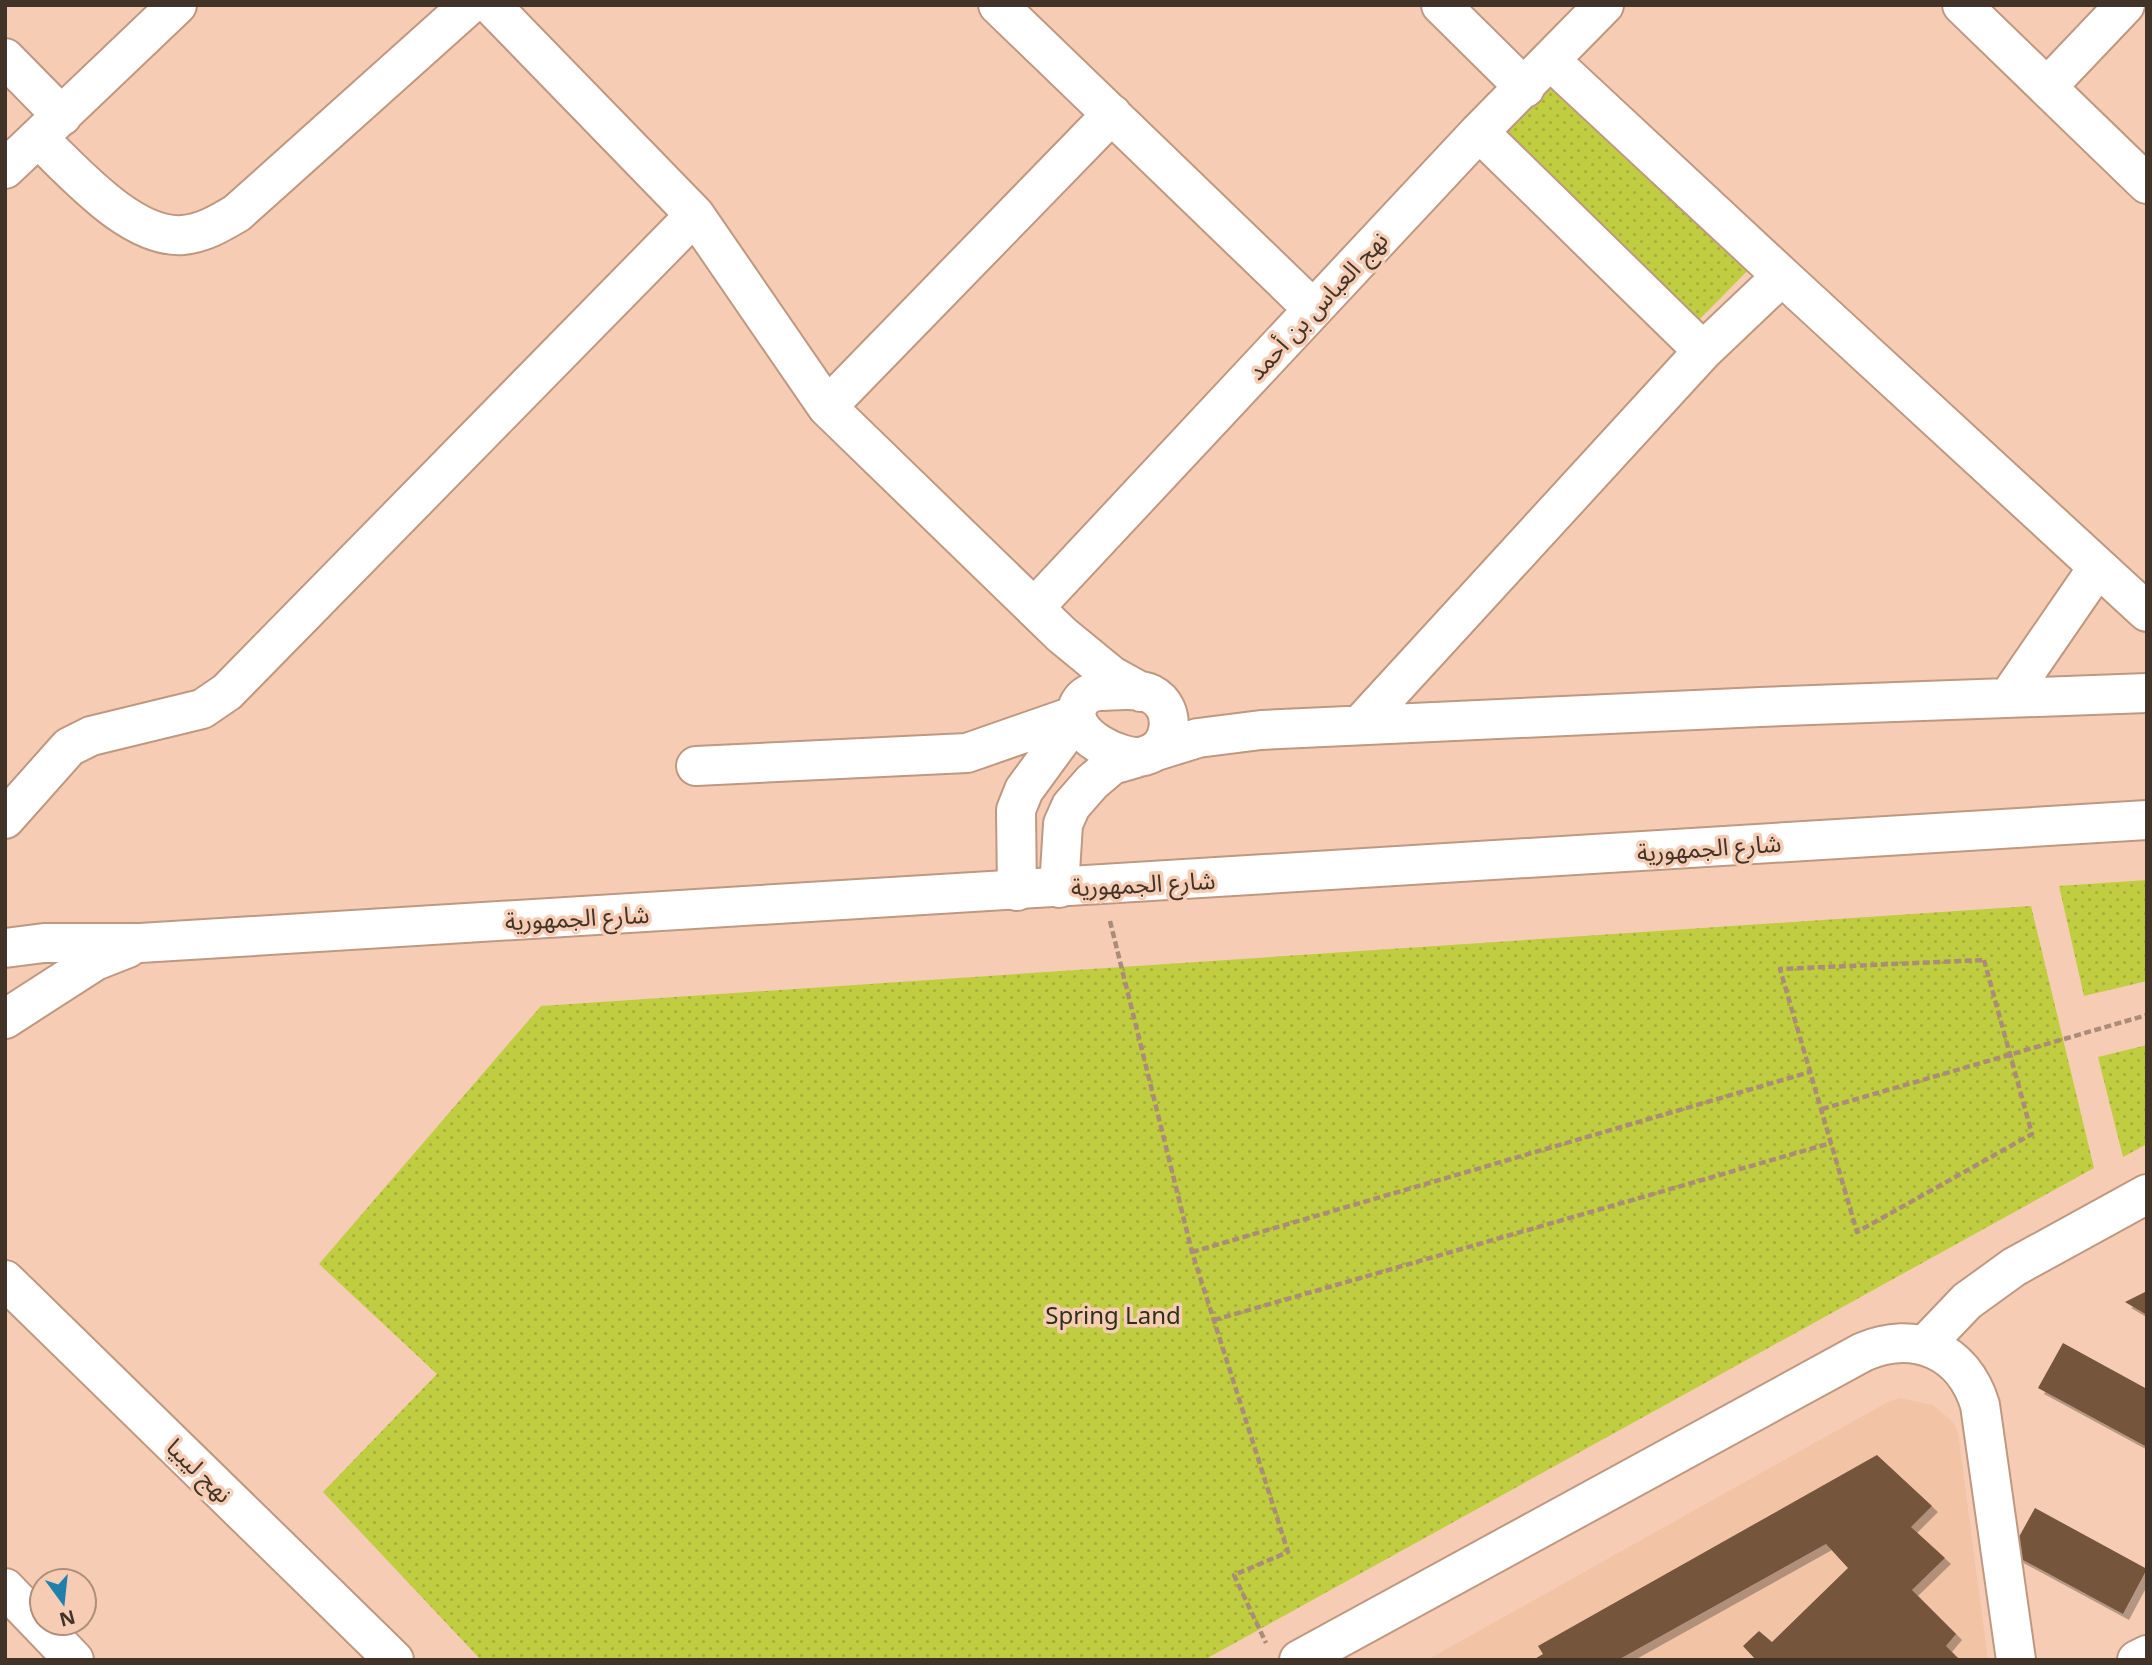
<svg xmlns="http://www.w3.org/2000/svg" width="2152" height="1665" viewBox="0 0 2152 1665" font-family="'Noto Sans','Noto Sans Arabic',sans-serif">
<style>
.built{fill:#f2c3a5}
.green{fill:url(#green-dots)}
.building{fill:#76543d;filter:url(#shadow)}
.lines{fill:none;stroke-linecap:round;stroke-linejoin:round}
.minor-casing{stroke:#be9880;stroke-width:42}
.tertiary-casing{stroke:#be9880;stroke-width:42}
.secondary-casing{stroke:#be9880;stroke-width:42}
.path{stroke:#aa8c79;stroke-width:4.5;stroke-dasharray:7 3.5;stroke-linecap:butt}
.minor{stroke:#fff;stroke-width:38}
.tertiary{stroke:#fff;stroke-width:38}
.secondary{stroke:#fff;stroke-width:38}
.labels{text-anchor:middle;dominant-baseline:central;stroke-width:7;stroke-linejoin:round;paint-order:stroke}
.street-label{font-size:24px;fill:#423328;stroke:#f6cdb4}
.park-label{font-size:24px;fill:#2d3018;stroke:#f6cdb4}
</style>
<defs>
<pattern id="green-dots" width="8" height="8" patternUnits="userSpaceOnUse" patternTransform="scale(1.75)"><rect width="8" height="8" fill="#c0cd40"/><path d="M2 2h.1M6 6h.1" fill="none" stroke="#a6b038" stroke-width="1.8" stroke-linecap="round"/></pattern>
<filter id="shadow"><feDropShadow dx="6" dy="6" stdDeviation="0" flood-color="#0004"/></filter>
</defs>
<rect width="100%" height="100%" fill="#f6cdb4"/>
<path class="built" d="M1899,1398L1933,1405L1953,1422L1958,1433L1988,1660H1427L1886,1403Z"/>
<path class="green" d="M1548,50L1760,258L1692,327L1479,119Z
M2147,880V981L2084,996L2059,886Z
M2031,906L2094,1168L1204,1660H481L323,1492L437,1374L319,1264L541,1006Z
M2147,1045V1144L2123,1157L2098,1057Z"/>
<path class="building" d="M2147,1291V1315L2125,1302Z
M2063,1343L2147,1389V1447L2038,1388Z
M1877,1455L1932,1506L1911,1527L1945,1558L1912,1590L1956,1634L1946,1646L1960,1660H1756L1743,1646L1759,1631L1772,1642L1848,1568L1826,1544L1618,1660H1533L1543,1654L1538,1646Z
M2035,1508L2147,1569L2123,1614L2010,1553Z"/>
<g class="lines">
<g class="minor-casing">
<path id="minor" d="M491,5L695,215L827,407L1062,635L1112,676L1141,692
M998,5L1313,309
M1441,5L1525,88
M1962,5L2147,184
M5,58L62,116
M1551,61L1782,276L2147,612
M2047,87L2125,5
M1479,132L1703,351
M39,139C73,171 131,239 183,235C204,233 220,223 237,213L469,5
M827,407L1112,114
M1034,608L1479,132L1604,5
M1098,691C1114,691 1137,687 1151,694C1178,708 1173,749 1144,756C1123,762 1066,734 1078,706C1082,697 1088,693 1098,691Z
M2008,698L2098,567
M1360,725L1703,351L1782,276
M1156,751L1198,738L1261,730L1760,707L2147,693
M696,766L967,753L1076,715
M5,819L69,747L91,736L202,709L227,692L695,215
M1059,888L1063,824L1071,806L1092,782L1112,765L1136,758
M1017,891L1016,810L1024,790L1076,719
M1925,1345L1967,1301L2014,1267L2147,1194
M5,1588L74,1660
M1299,1660L1863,1352C1915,1330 1963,1350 1980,1405L2016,1660
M2137,1660L2147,1655"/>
</g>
<g class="tertiary-casing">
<path id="tertiary" d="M5,948L44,943H140L2147,820
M5,1019L95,961L128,948"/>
</g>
<g class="secondary-casing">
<path id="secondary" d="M5,169L177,5
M5,1280L394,1660"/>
</g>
<path class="path" d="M1110,921L1192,1252L1288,1552L1234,1575L1266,1643
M1984,960L2032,1134L1857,1232L1780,969Z
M1822,1109L2147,1015
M1192,1252L1810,1072
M1214,1320L1831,1143"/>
<use href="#minor" class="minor"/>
<use href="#tertiary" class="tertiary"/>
<use href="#secondary" class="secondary"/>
</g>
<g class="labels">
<g class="street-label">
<text transform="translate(1317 305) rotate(-47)">نهج العباس بن أحمد</text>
<text transform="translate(1709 847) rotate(-4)">شارع الجمهورية</text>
<text transform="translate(1143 883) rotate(-3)">شارع الجمهورية</text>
<text transform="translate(577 917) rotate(-3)">شارع الجمهورية</text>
<text transform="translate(200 1470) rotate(44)">نهج ليبيا</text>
</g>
<g class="park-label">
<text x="1113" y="1314">Spring Land</text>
</g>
</g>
<rect width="2152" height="1665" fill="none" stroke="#423328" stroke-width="14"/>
<g transform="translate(63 1602) rotate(165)"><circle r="33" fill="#f6cdb4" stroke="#ae8f7c" stroke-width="2"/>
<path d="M0-5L12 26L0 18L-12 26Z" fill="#207fab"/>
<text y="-10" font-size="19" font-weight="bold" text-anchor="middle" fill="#423328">N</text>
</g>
</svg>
